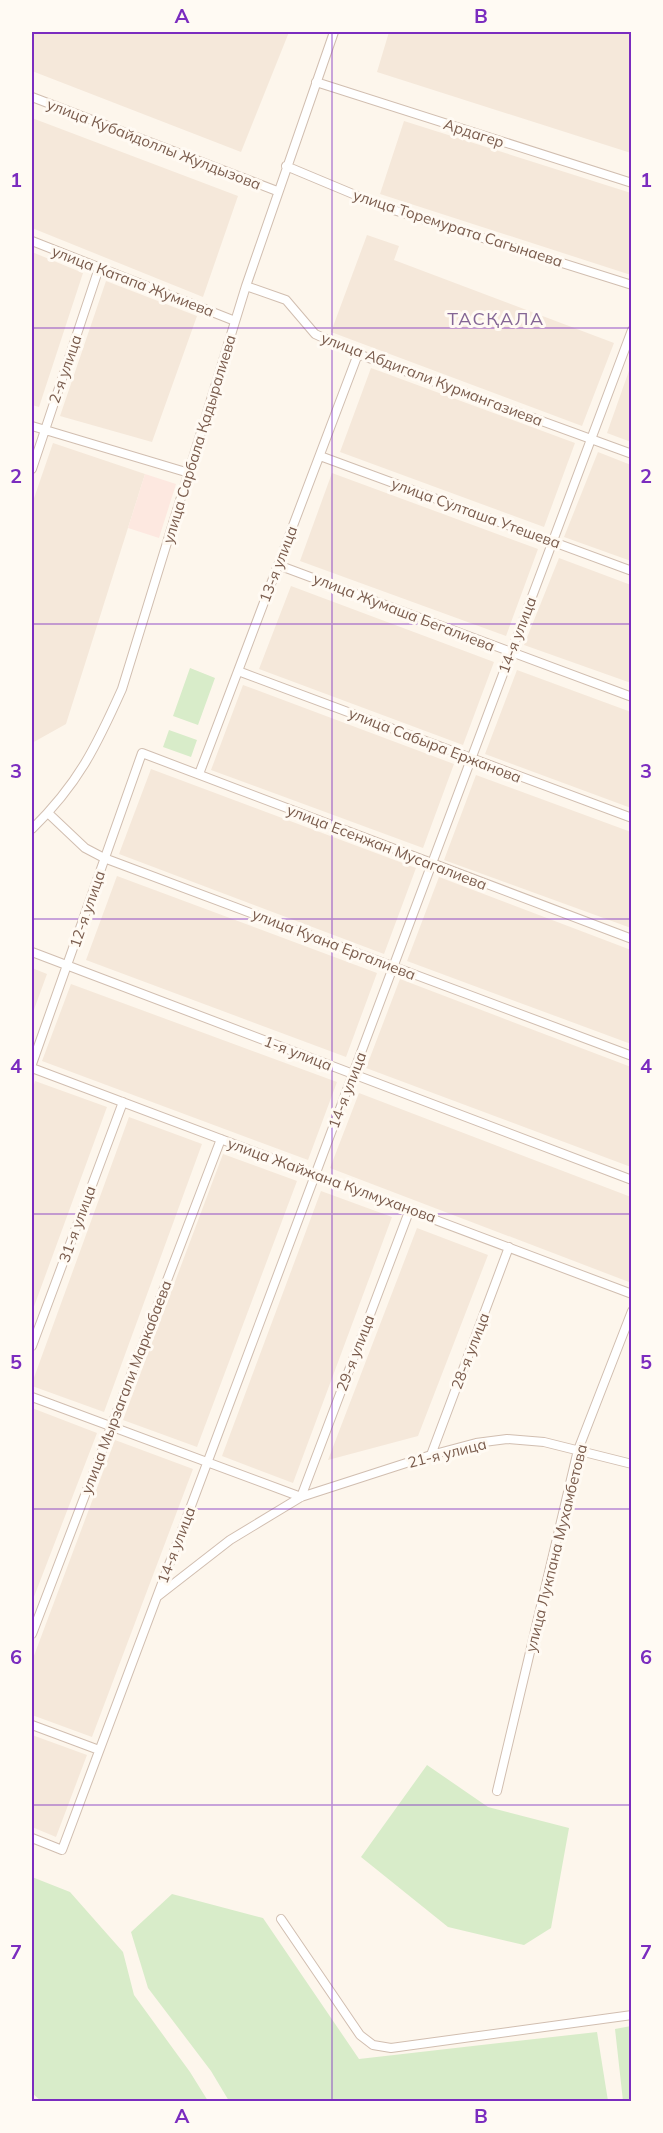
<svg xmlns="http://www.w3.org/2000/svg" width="663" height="2133" viewBox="0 0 663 2133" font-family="Mulish,sans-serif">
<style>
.residential{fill:#f5e8da}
.commercial{fill:#fde8e0}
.green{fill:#d8ecc9}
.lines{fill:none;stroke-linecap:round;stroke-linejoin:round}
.street-casing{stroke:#d1beb0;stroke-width:10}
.street{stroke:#fff;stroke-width:8}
.grid{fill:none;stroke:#7b2cbf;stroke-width:1.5;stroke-opacity:0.55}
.labels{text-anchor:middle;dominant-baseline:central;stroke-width:6;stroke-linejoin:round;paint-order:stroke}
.street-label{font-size:15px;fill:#7a5c4d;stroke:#fffaf3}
.quarter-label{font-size:18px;letter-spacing:1.5px;fill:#846695;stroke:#fffaf3}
.neatline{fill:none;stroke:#7b2cbf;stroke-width:2}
.grid-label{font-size:20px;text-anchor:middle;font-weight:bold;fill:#7b2cbf}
</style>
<rect width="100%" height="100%" fill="#fdf6ec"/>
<path class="residential" d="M32,32H289L241,152L32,71Z
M389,32H631V153L377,72Z
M32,118L238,196L203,297L32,228Z
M404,121L631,193V275L380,194Z
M367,235L399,246L394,260L614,343L582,426L331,332Z
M32,252L83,273L39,407L32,405Z
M106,281L197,316L152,442L60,416Z
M631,365V442L607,433Z
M371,368L575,443L544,527L340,452Z
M53,443L145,474L66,724L32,743V504Z
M598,452L631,465V561L564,537Z
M332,473L538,549L506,636L300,561Z
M559,558L631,585V683L524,645Z
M291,586L494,662L463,745L259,669Z
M517,670L631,712V808L485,754Z
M243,685L454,764L423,848L211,770Z
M151,769L416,868L384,954L119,854Z
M476,775L631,832V928L444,860Z
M117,876L377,973L346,1057L86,960Z
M439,877L631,950V1044L407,961Z
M32,968L47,974L32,1015Z
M400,979L631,1067V1167L366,1068Z
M71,984L337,1082L308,1160L42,1061Z
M35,1081L107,1107L32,1312V1092Z
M359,1093L631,1197L632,1275L629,1282L330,1168Z
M129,1117L202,1144L104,1412L32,1386V1383Z
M223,1154L297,1181L197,1447L123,1420Z
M321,1191L392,1217L293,1483L222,1456Z
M417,1228L488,1255L418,1436L328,1460Z
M32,1408L97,1433L32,1602Z
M115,1440L193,1469L92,1737L32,1715V1661Z
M32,1735L87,1755L56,1837L32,1827Z"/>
<path class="commercial" d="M145,474L176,484L159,538L128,528Z"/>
<path class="green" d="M190,668L215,678L198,725L173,716Z
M169,730L197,740L191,757L163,747Z
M427,1765L488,1807L569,1828L551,1928L524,1945L448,1927L361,1857Z
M32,1877L70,1892L123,1952L134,1995L190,2072L208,2101H41L32,2093Z
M172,1894L263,1918L359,2059L597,2032L608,2101H229L211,2071L148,1988L131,1932Z
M631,2026V2101H623L615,2029Z"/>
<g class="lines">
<g class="street-casing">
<path id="street" d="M316,82L632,183
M32,97L277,191
M286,166L384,207L632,285
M32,241L235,321
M246,286L286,300L315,334L358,354L632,454
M32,426L189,473
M320,456L632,571
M32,469L99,268
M278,565L632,697
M238,671L632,818
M199,774L358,354
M48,813L85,848L104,858L632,1056
M32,829C78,784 96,747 122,689L246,286L334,32
M32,952L632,1180
M32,1064L142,753L632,939
M32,1068L632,1294
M32,1346L123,1102
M32,1397L301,1497L410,1209
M431,1455L509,1247
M158,1596L230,1540L301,1497L431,1455L476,1443L507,1439L544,1442L632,1464
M32,1634L221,1139
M32,1725L99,1750
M497,1791L578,1450L632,1311
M32,1838L62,1850L632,330
M281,1919L360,2035L373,2045L391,2048L632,2015"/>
</g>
<use href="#street" class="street"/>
</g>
<path class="grid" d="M332,32V2102M32,328H632M32,624H632M32,919H632M32,1214H632M32,1509H632M32,1805H632"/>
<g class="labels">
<g class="street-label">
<text transform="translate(474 133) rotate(18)">Ардагер</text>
<text transform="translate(154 144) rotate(21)">улица Кубайдоллы Жулдызова</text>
<text transform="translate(458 228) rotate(18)">улица Торемурата Сагынаева</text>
<text transform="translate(133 281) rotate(21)">улица Катапа Жумиева</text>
<text transform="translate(65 369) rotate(-71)">2-я улица</text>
<text transform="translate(432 379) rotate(21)">улица Абдигали Курмангазиева</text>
<text transform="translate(199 439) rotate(-73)">улица Сарбала Қадыралиева</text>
<text transform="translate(476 513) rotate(20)">улица Султаша Утешева</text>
<text transform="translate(278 564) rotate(-69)">13-я улица</text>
<text transform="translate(404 612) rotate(21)">улица Жумаша Бегалиева</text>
<text transform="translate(517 635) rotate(-69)">14-я улица</text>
<text transform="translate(435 745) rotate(21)">улица Сабыра Ержанова</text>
<text transform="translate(387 847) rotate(21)">улица Есенжан Мусагалиева</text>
<text transform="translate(87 909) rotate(-71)">12-я улица</text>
<text transform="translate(334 944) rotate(21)">улица Куана Ергалиева</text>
<text transform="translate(298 1053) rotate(21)">1-я улица</text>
<text transform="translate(347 1090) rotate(-69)">14-я улица</text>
<text transform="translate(332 1180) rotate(20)">улица Жайжана Кулмуханова</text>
<text transform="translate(77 1224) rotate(-70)">31-я улица</text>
<text transform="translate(470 1351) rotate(-69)">28-я улица</text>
<text transform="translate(355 1353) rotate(-69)">29-я улица</text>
<text transform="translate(126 1387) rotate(-69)">улица Мырзагали Маркабаева</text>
<text transform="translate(447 1453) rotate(-14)">21-я улица</text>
<text transform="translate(176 1545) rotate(-69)">14-я улица</text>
<text transform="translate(556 1548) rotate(-76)">улица Лукпана Мухамбетова</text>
</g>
<g class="quarter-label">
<text x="496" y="318">ТАСҚАЛА</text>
</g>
</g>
<rect width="663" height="2133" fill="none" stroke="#fffaf3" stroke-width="66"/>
<rect x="33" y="33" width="597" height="2067" class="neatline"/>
<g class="grid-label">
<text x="182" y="23">A</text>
<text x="481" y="23">B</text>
<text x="16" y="187">1</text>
<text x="646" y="187">1</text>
<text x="16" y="483">2</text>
<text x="646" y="483">2</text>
<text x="16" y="778">3</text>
<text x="646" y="778">3</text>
<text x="16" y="1073">4</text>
<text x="646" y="1073">4</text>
<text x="16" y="1369">5</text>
<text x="646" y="1369">5</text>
<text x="16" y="1664">6</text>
<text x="646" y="1664">6</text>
<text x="16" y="1959">7</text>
<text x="646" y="1959">7</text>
<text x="182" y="2123">A</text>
<text x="481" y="2123">B</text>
</g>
</svg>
